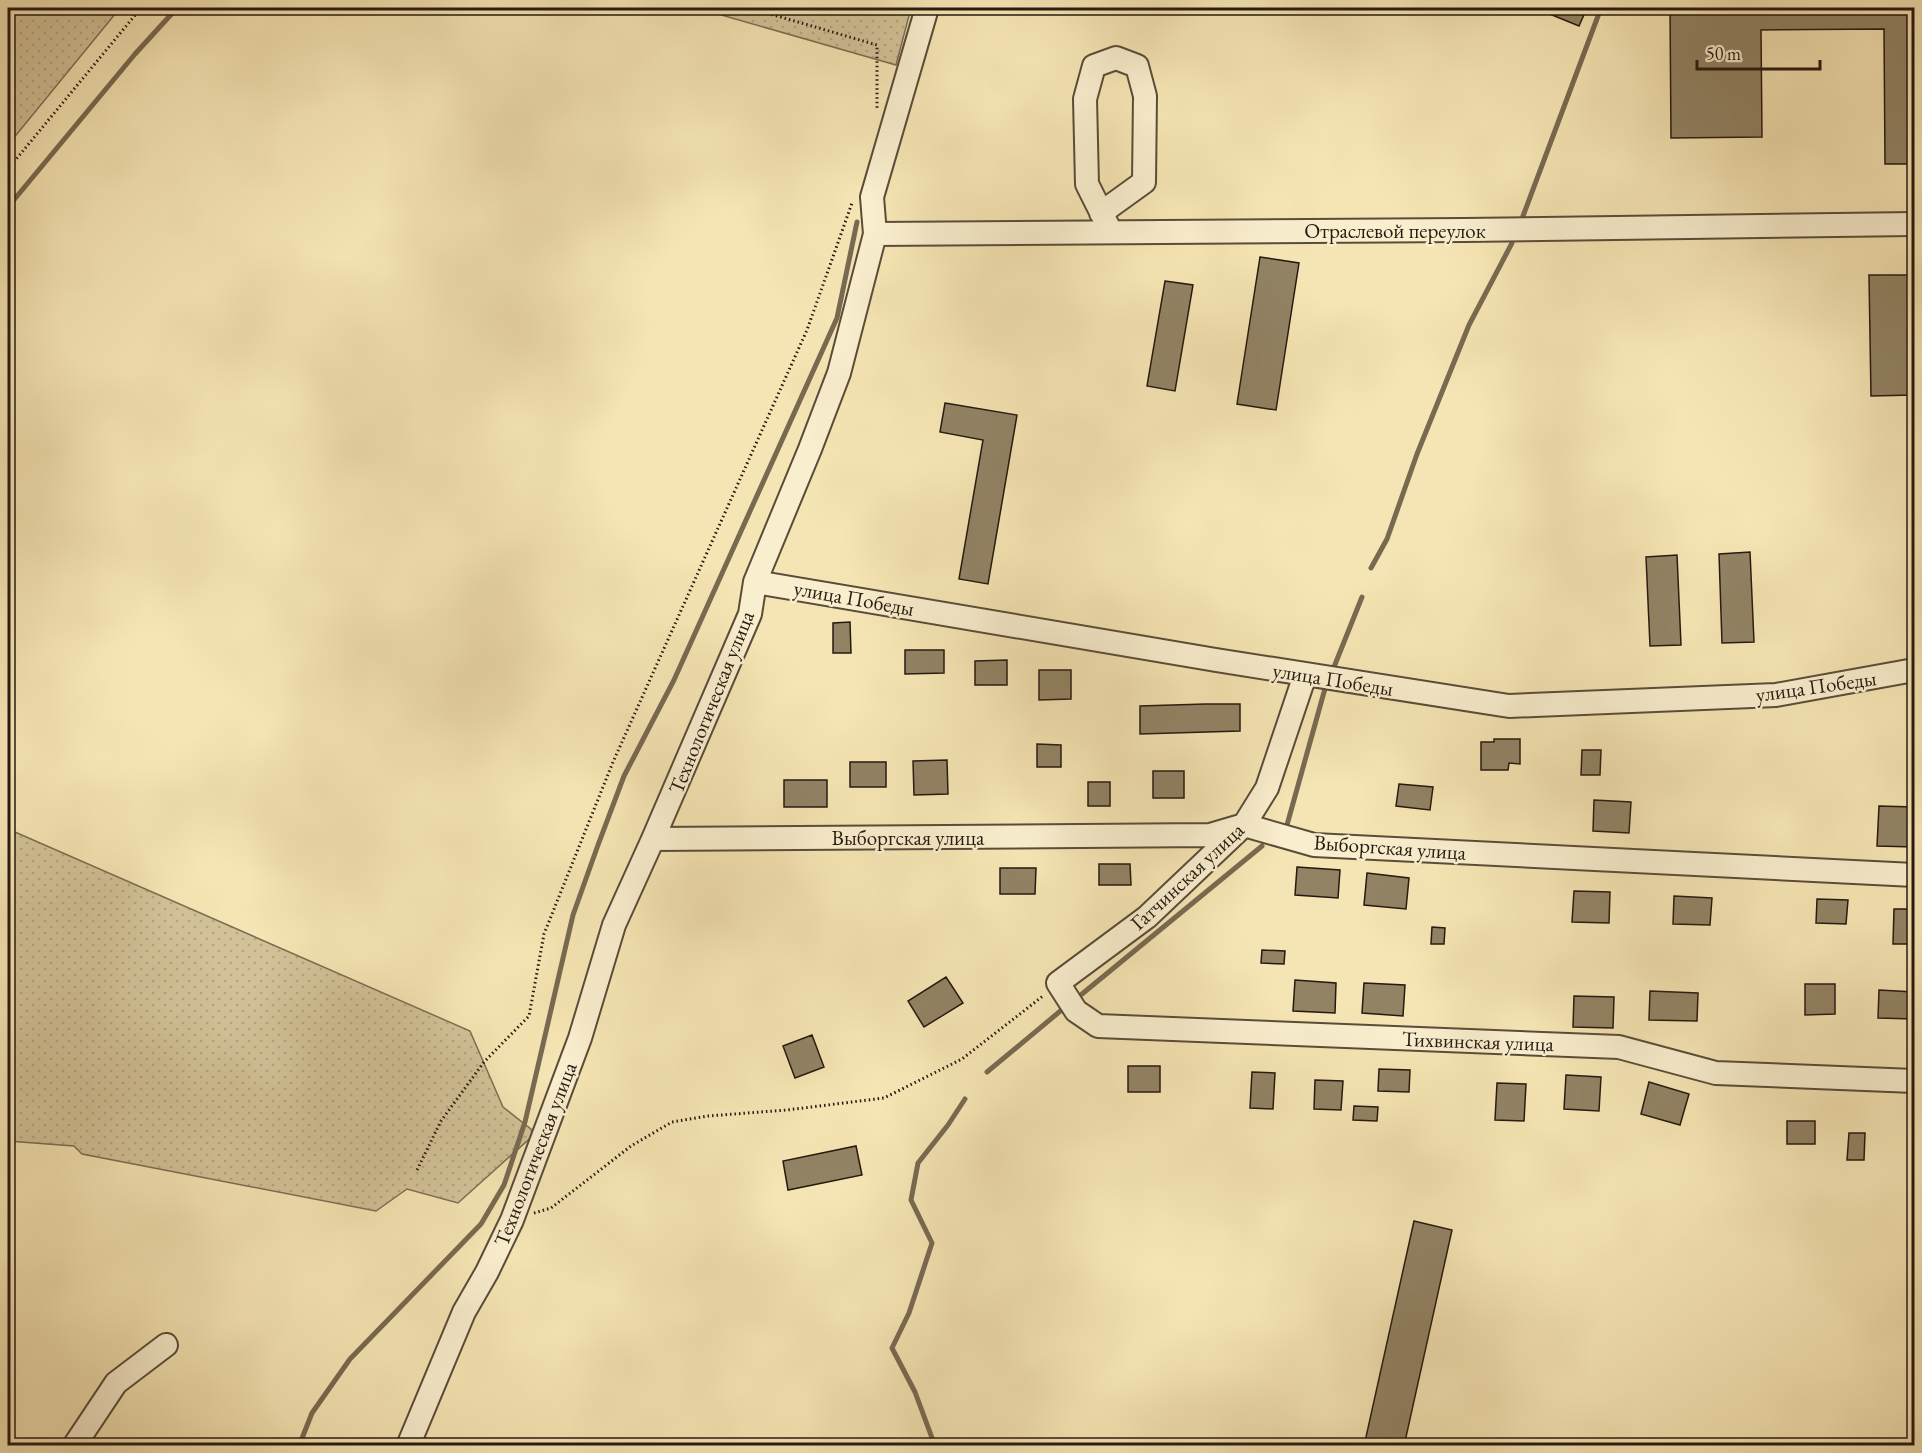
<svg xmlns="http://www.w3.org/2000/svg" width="1922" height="1453" viewBox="0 0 1922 1453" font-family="'EB Garamond',serif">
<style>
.grass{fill:url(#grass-dots);stroke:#7c6e54;stroke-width:1.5}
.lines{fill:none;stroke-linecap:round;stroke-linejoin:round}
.stream{stroke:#786a51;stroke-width:5}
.building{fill:#928365;stroke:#261910;stroke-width:1.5}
.minor-casing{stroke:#5a4c39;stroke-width:26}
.path{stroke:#261910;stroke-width:3;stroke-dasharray:1.5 3;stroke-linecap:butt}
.minor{stroke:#f9eece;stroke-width:22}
.labels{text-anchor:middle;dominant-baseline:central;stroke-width:5;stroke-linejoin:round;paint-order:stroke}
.street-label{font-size:21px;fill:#261910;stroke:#f9eece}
</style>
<defs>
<pattern id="grass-dots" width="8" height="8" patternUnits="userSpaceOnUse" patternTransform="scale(1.5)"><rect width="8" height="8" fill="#d3c298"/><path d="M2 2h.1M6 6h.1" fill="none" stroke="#b5a682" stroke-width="1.8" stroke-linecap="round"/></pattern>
</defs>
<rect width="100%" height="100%" fill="#f6e5b4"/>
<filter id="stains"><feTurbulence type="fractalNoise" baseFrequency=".00333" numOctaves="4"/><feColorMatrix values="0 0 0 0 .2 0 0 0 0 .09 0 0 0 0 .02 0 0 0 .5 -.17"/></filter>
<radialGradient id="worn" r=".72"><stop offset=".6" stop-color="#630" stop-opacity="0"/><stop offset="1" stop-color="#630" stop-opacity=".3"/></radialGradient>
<path class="grass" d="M8,8H120L8,145Z
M697,8H911L896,65Z
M8,829L470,1031L503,1107L536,1133L458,1203L407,1189L376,1211L82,1154L74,1146L8,1141Z"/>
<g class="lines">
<path class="stream" d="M8,207L135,54L177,8
M1523,216L1601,8
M1371,568L1387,539L1417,454L1469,325L1512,243
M1334,667L1362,597
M1287,825L1326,685
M1082,994L1262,846
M987,1072L1064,1008
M299,1446L312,1413L350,1359L481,1224L504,1185L525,1122L573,915L598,845L624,776L674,680L837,318L857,222
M935,1446L915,1392L892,1348L909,1313L932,1243L911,1200L918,1163L948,1125L965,1099"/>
</g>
<path class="building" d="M1535,8H1587L1579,26Z
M1670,8H1914V164H1885L1884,29L1761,30L1762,137L1671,138Z
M1260,257L1299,263L1276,410L1237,404Z
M1869,275H1914V395L1871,396Z
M1165,281L1193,285L1175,391L1147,386Z
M945,403L1017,415L988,584L959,579L983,440L940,432Z
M1750,552L1754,642L1722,643L1719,554Z
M1677,555L1681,645L1650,646L1646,557Z
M850,622L851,653H833V623Z
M905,650H944V673L905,674Z
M1007,660V685H975V661Z
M1039,670H1071V699L1039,700Z
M1205,704H1240V731L1140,734V706Z
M1494,739H1520V764L1509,763L1508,770H1481V742H1494Z
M1037,744L1061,745V767H1037Z
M1582,750H1601L1600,775H1581Z
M947,760L948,794L914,795L913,761Z
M850,762H886V787H850Z
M1153,771H1184V798H1153Z
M784,780H827V807H784Z
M1088,782H1110V806H1088Z
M1399,784L1433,787L1430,810L1396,806Z
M1594,800L1631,802L1629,833L1593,831Z
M1879,806L1914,807V847L1877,846Z
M1099,864H1130L1131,885H1099Z
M1297,867L1340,870L1338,898L1295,895Z
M1000,868H1036L1035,894H1000Z
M1367,873L1409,878L1406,909L1364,905Z
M1574,891L1610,892L1609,923L1572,922Z
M1674,896L1712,898L1710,925L1673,924Z
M1817,899L1848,900L1846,924L1816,923Z
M1894,909H1914V944H1893Z
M1432,927L1445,928L1444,944H1431Z
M1262,950L1285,951L1284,964L1261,963Z
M946,977L963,1003L924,1027L908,1001Z
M1295,980L1336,983L1335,1013L1293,1011Z
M1364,983L1405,985L1403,1016L1362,1013Z
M1805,984H1835V1014L1805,1015Z
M1879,990L1914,992L1913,1019L1878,1018Z
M1650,991L1698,993L1697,1021L1649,1020Z
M1574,996L1614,997L1613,1028L1573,1027Z
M812,1035L824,1067L795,1078L783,1046Z
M1128,1066H1160V1092H1128Z
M1379,1069L1410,1070L1409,1092L1378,1091Z
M1252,1072L1275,1073L1273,1109L1250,1108Z
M1566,1075L1601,1077L1599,1111L1564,1109Z
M1315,1080L1343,1081L1341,1110L1314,1109Z
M1649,1082L1689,1094L1680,1125L1641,1114Z
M1497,1083L1526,1084L1524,1121L1495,1120Z
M1354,1106L1378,1107L1377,1121L1353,1120Z
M1787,1121H1815V1144H1787Z
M1849,1133H1865L1864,1160H1847Z
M856,1146L862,1175L788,1190L783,1161Z
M1414,1221L1452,1230L1404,1446H1364Z"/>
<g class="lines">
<g class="minor-casing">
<path id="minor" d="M1101,213L1144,182L1145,96L1137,66L1116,58L1094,66L1085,99L1087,184L1111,232
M875,234L1464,230L1914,224
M755,582L1216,660L1509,706L1776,695L1914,670
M1305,675L1267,788L1244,825L1147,917L1058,983L1076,1011L1098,1026L1619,1047L1716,1073L1914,1081
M653,839L1210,835L1244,825L1314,845L1914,875
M74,1446L116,1383L166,1345
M408,1446L464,1312L487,1272L512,1220L580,1038L614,925L653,839L750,614L755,582L810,449L839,373L875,234L872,197L927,8"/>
</g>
<path class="path" d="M750,8L877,45V108
M8,169L141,8
M417,1170L441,1121L484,1062L529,1016L544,934L613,762L807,330L852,203
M534,1213L551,1208L631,1146L672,1122L708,1116L787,1110L884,1098L962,1059L1043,996"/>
<use href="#minor" class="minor"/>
</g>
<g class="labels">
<g class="street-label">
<text x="1395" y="230">Отраслевой переулок</text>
<text transform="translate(854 598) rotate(10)">улица Победы</text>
<text transform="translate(1333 679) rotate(9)">улица Победы</text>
<text transform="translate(1816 686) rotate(-8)">улица Победы</text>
<text transform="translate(711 702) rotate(-68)">Технологическая улица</text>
<text x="908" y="837">Выборгская улица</text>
<text transform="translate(1390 847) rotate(4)">Выборгская улица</text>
<text transform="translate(1187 876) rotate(-43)">Гатчинская улица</text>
<text transform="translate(1478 1041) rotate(2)">Тихвинская улица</text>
<text transform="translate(535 1154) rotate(-69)">Технологическая улица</text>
</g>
</g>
<rect width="1922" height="1453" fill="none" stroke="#f6e5b4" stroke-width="30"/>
<rect x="9" y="9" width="1904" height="1435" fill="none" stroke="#261910" stroke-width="3"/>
<rect x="15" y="15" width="1892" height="1423" fill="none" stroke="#261910" stroke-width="1.5"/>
<path d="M1697 60v9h123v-9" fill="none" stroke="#261910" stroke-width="3"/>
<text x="1706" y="60" font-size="18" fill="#261910" stroke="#f9eece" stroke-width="4.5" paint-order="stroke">50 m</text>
<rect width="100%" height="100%" filter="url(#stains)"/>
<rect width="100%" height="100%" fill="url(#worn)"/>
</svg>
